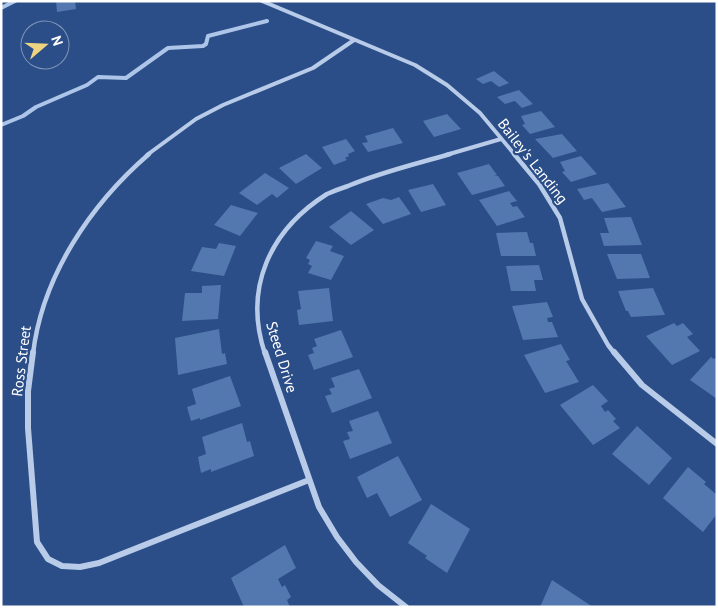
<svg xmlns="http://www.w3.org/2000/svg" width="718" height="608" viewBox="0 0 718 608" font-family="'PT Sans',sans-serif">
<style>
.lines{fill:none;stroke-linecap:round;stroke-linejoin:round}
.stream{stroke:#adc5e8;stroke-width:4}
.building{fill:#5377af}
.minor-far2{stroke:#b8cbe8;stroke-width:4}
.minor-far1{stroke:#b8cbe8;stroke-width:4.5}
.minor{stroke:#b8cbe8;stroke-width:6}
.labels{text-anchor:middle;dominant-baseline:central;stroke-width:4.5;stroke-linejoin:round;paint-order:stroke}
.street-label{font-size:15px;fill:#fff;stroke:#2b4e88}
</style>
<rect width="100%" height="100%" fill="#2b4e88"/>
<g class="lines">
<path class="stream" d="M1,8L15,1
M1,125L23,116L36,107L87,85L98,77L126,78L168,48L203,46L206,44L208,36L267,21"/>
</g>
<path class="building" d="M56,1H75L76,9L57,12Z
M494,71L509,83L499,87L491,81L483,84L476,79Z
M519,90L533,104L522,108L515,101L505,104L497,97Z
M541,111L555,127L530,134L522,125L525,124L521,116Z
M447,114L461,129L434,137L423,121Z
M393,128L403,143L368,152L362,143L368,142L365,136Z
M562,134L577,151L553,158L535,139Z
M346,139L355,151L348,154L349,156L345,158L347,160L334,165L322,147Z
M306,154L322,168L296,184L279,168Z
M581,156L597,174L571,182L562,172L565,171L560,162Z
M489,164L497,175H494L498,176L505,186L472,195L457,173Z
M265,173L289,188L277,198L272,194L257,205L239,193Z
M608,183L626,207L602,212L592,198L584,200L577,189Z
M433,184L446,205L421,212L408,190Z
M509,191L517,201L510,203L513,207L517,206L525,217L497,226L479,200Z
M399,197L411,214L383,224L366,204L383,198L391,200Z
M231,205L258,213L240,236L214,225Z
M351,211L374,230L351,245L329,227Z
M631,217L642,245L604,246L600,233H609L604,218Z
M527,232L530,243H533L536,256H501L496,233Z
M316,241L333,246L330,251L344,256L331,280L308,273L312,266L308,264L310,260L306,258Z
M219,243L236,246L224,276L191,271L202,247L216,249Z
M607,254H641L650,278L617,279Z
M539,265L543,280H534L536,291H511L506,266Z
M221,285L218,319L182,321L185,293H202V286Z
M329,288L333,321L299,325L297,310L301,309L298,291Z
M653,288L665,315L631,317L628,311H626L618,291Z
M547,302L553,317L547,318L548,322H552L558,337L523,340L512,306Z
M674,323L677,326L683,323L693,334L687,337L700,351L672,365L646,336Z
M219,329L222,354L225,353L227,364L178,375L175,338Z
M341,330L353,357L314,370L308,355L314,353L312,348L317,346L314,339Z
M561,344L570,360L566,361L579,382L545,393L524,355Z
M711,357L714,359L717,357V399L690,380Z
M359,369L372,398L332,413L325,396L332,394L329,389L335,387L331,378Z
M230,376L241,406L200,420V418L191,421L187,407L196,404L192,389Z
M593,385L608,401L601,406L605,412L608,410L616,419L613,421L620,428L593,445L560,405Z
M378,411L392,443L350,459L343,441L350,439L347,432L353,431L349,421Z
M242,423L247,442L250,441L254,456L211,472V469L201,473L198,457L206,454L202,437Z
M637,426L672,458L649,485L612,454Z
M398,456L422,500L390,517L377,493L367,498L357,477Z
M688,467L706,482L704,484L717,495V514L703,532L663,498Z
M431,504L470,529L447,573L425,558L427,556L408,543Z
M285,545L296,568L278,579L282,587L285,585L291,597L287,600L290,607H244L231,578Z
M552,580L593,607H540Z"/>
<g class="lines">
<path class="minor-far2" d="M262,1L415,65L447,85L480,113L515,155
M147,155L196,119L223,105L313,68L354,40
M446,155L501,139"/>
<path class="minor-far1" d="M514,154L539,184L560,218L582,299L608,345L615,354
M33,354C42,276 91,204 149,154
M265,354C243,288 270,230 327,194C334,191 342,188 348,186C381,172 416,164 450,154"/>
<path class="minor" d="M33,352L28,391V428L37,542L48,559L62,566L80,567L99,563L309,480
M265,352L319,507L337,537L356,562L378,585L406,607
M614,352L642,385L717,444"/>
</g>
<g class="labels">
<g class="street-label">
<text transform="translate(533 161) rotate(52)">Bailey's Landing</text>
<text transform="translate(282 357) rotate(73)">Steed Drive</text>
<text transform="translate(21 361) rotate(-83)">Ross Street</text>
</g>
</g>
<rect width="718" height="608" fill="none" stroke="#ffffff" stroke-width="5"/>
<g transform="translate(45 45) rotate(71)"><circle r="24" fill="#2b4e88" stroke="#8095b8"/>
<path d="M0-4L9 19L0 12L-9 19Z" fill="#eed480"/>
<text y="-8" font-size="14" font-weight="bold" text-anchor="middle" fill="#ffffff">N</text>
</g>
</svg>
